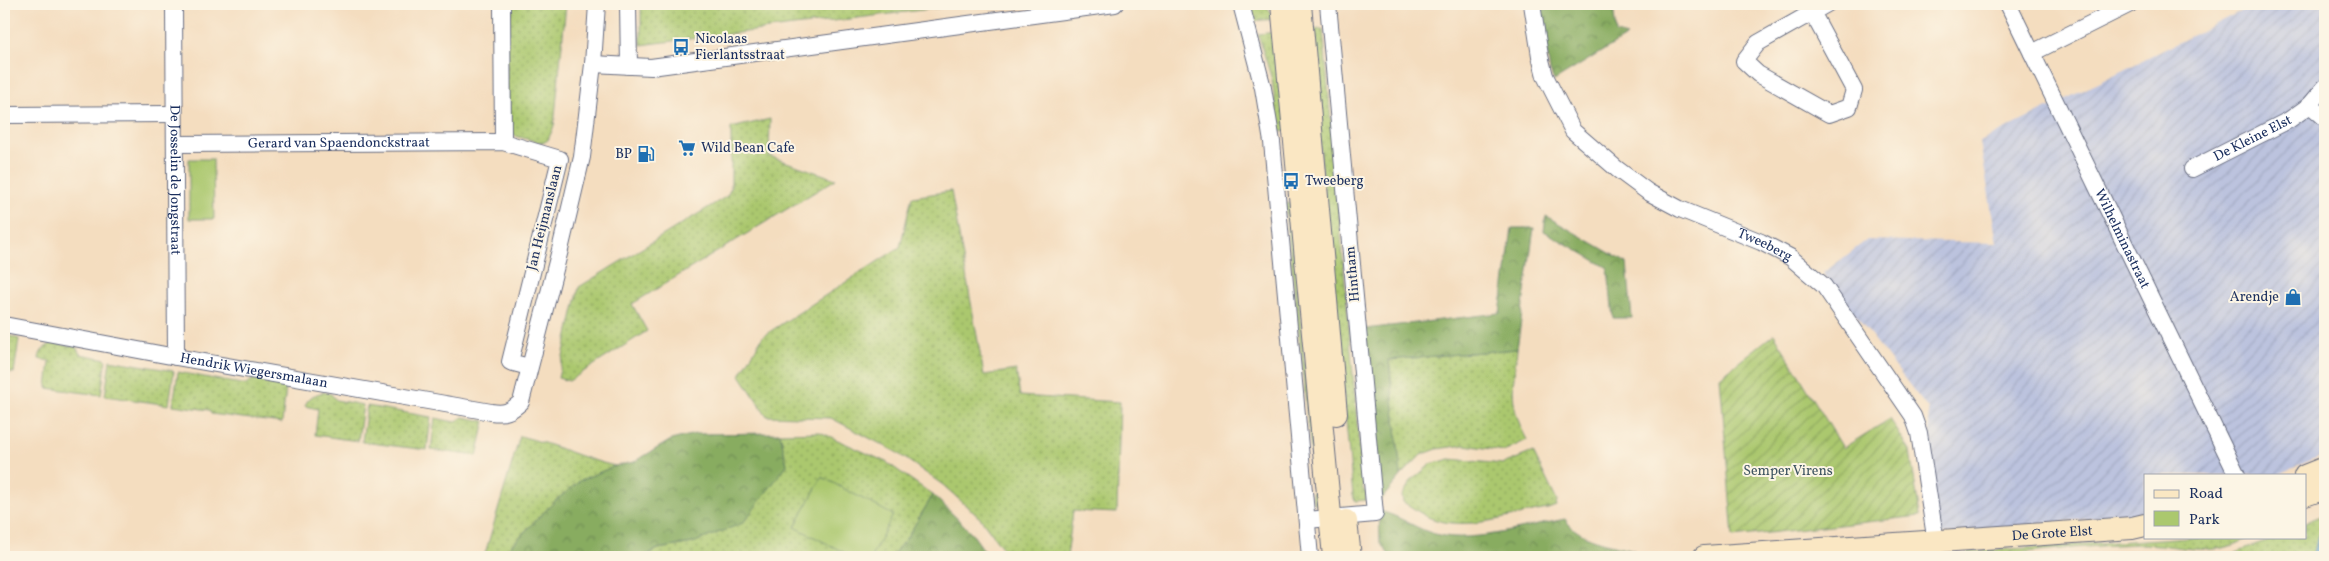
<svg xmlns="http://www.w3.org/2000/svg" width="2329" height="561" viewBox="0 0 2329 561" font-family="Vollkorn,serif">
<style>
.industrial{fill:url(#industrial-furrows)}
.grass{fill:url(#grass-dots);stroke:#637c66}
.forest{fill:url(#forest-crowns);stroke:#526e60}
.park{fill:#abc86e;stroke:#637c66}
.garden{fill:url(#garden-furrows);stroke:#637c66}
.water{fill:url(#water-waves);stroke:#3c6898}
.lines{fill:none;stroke-linecap:round;stroke-linejoin:round}
.street-casing{stroke:#676c80;stroke-width:18}
.secondary-casing{stroke:#676c80;stroke-width:24}
.street{stroke:#fff;stroke-width:16}
.secondary{stroke:#fae7c3;stroke-width:22}
.labels{text-anchor:middle;dominant-baseline:central;stroke-width:4;stroke-linejoin:round;paint-order:stroke}
.poi-label{font-size:14px;fill:#1b2f5e;stroke:#fcf5e5;text-anchor:start}
.street-label{font-size:14px;fill:#1b2f5e;stroke:#fcf5e5}
.park-label{font-size:14px;fill:#3f5562;stroke:#fcf5e5}
</style>
<defs>
<pattern id="industrial-furrows" width="10" height="10" patternUnits="userSpaceOnUse" patternTransform="scale(1.25)"><rect width="10" height="10" fill="#bcc3de"/><path d="M-1 1l2-2M0 10L10 0M9 11l2-2" fill="none" stroke="#a1a8c1"/></pattern>
<pattern id="grass-dots" width="8" height="8" patternUnits="userSpaceOnUse" patternTransform="scale(1.25)"><rect width="8" height="8" fill="#abc86e"/><path d="M2 2h.1M6 6h.1" fill="none" stroke="#8aa35e" stroke-width="1.8" stroke-linecap="round"/></pattern>
<pattern id="forest-crowns" width="20" height="18" patternUnits="userSpaceOnUse" patternTransform="scale(1.25)"><rect width="20" height="18" fill="#88ac61"/><path d="M2 6a3 3 0 1 1 6 0M12 15a3 3 0 1 1 6 0" fill="none" stroke="#6e8c53"/></pattern>
<pattern id="garden-furrows" width="10" height="10" patternUnits="userSpaceOnUse" patternTransform="scale(1.25)"><rect width="10" height="10" fill="#abc86e"/><path d="M-1 1l2-2M0 10L10 0M9 11l2-2" fill="none" stroke="#8aa35e"/></pattern>
<pattern id="water-waves" width="16" height="10" patternUnits="userSpaceOnUse" patternTransform="scale(1.25)"><rect width="16" height="10" fill="#5ca1d1"/><path d="M0 5q4-4 8 0t8 0" fill="none" stroke="#4b84ad"/></pattern>
</defs>
<rect width="100%" height="100%" fill="#fcf5e5"/>
<filter id="ink" filterUnits="userSpaceOnUse"><feTurbulence type="fractalNoise" baseFrequency=".02" numOctaves="2"/><feDisplacementMap in="SourceGraphic" scale="10" xChannelSelector="R" yChannelSelector="G"/><feConvolveMatrix kernelMatrix="1 2 1 2 8 2 1 2 1" color-interpolation-filters="sRGB"/></filter>
<filter id="wash" filterUnits="userSpaceOnUse"><feTurbulence type="fractalNoise" baseFrequency=".0096" numOctaves="4" result="noise"/><feDisplacementMap in="SourceGraphic" scale="20" xChannelSelector="R" yChannelSelector="G"/><feGaussianBlur stdDeviation="1.12" result="paint"/><feColorMatrix in="noise" values="0 0 0 0 0 0 0 0 0 0 0 0 0 0 0 0 0 1.4 0 .05"/><feComposite in="paint" operator="in"/></filter>
<g filter="url(#wash)">
<rect width="100%" height="100%" fill="#f4ddbf"/>
<path class="industrial" d="M2255,4H2325V454L2277,475H2145V513L1935,535L1928,409L1823,273L1867,240L1997,243L1980,142Z"/>
<path class="grass" d="M509,4H566L554,126L548,140L543,143L511,135L505,126Z
M641,4H970L641,45Z
M1261,5L1268,8L1276,19L1251,21C1249,12 1252,7 1261,5Z
M1323,29L1363,490L1366,492V500L1355,501L1353,496L1309,30Z
M1278,32L1287,131L1279,132L1272,80L1258,34Z
M770,119L769,156L836,179L632,304L647,331L569,381L558,378L579,287L727,196L731,188V128Z
M951,191L984,375L1016,370L1020,396L1120,402L1117,513L1073,511L1067,557H1009L981,519L943,485L896,452L831,418L767,416L740,375L763,336L900,247L912,197Z
M1290,203L1318,505L1313,502L1312,493L1315,489L1285,204Z
M4,334L19,339L14,373L4,372Z
M53,343L76,347L80,354L106,359L101,395L47,388L50,361L39,359C40,350 45,347 53,343Z
M1517,349C1513,389 1508,403 1527,440L1504,451L1465,445L1437,449L1421,455L1401,476L1389,360Z
M110,360L174,371L169,405L105,396Z
M178,372L246,385L253,379L286,388L282,423L211,414L209,410L173,405Z
M323,392L331,394L336,400L363,405L358,441L315,435L318,409L305,406C308,397 314,395 323,392Z
M367,406L431,417L427,450L362,442Z
M463,417L485,421L477,456L431,450L435,418L455,422Z
M820,432L886,462L933,495L908,536L891,557H643L658,549L693,543L787,465L780,433Z
M520,436C553,444 583,459 615,466L581,480L555,501L500,557H484Z
M1533,452L1557,501L1556,506L1548,509C1512,515 1466,532 1430,518C1421,514 1412,507 1403,502L1402,496L1411,481L1431,464L1450,459L1503,464Z
M2325,514V557H2224L2279,537H2305V522Z
M2189,537H2250C2213,561 2176,543 2138,544C2081,546 2024,553 1967,557V552Z
M1950,553L1952,556L1878,557Z"/>
<path class="forest" d="M1576,4H1613L1616,33L1627,36L1554,81L1550,71L1540,10Z
M1546,216L1627,263L1632,318H1613L1608,268L1544,231Z
M1512,228H1534L1517,349L1389,360L1401,476L1380,501L1365,329L1500,313Z
M780,433L787,465L743,523L693,543L658,549L643,557H500L555,501L581,480L615,466L634,462L671,440L695,434Z
M933,495L971,532L989,557H891L908,536Z
M1379,511C1400,515 1418,531 1439,535C1474,543 1530,526 1565,519C1579,541 1611,543 1634,550L1503,557H1391L1380,543Z"/>
<path class="park" d="M189,159H213L214,219H189Z
M822,477L893,515L871,557H853L795,527Z"/>
<path class="garden" d="M1774,334L1843,448L1890,419L1910,451L1920,516L1733,537L1720,377Z"/>
<path class="water" d="M2325,531V557H2313L2318,535Z"/>
</g>
<g filter="url(#ink)">
<g class="lines">
<g class="street-casing">
<g id="street">
<path id="s1" d="M174,4L176,357"/>
<path d="M502,4L503,142"/>
<path d="M628,4L629,66"/>
<path d="M1241,4L1263,88L1272,142L1310,557"/>
<path id="s2" d="M1532,4L1540,56L1545,76L1573,131L1617,169L1648,192L1680,209L1761,242L1790,257L1824,286L1913,416L1919,433L1936,543"/>
<path id="s3" d="M2008,4L2237,475"/>
<path d="M1812,12L1854,90L1849,107L1829,114L1758,74L1744,61L1758,43L1827,4"/>
<path d="M2032,53L2130,4"/>
<path d="M593,64L651,67L1115,4"/>
<path d="M2310,105L2325,118"/>
<path d="M4,115L174,114"/>
<path id="s4" d="M175,144L503,142L560,159L510,362L529,367"/>
<path id="s5" d="M2192,169L2289,120L2310,105L2325,87"/>
<path id="s6" d="M4,325L176,357L491,412C505,414 510,412 521,402L560,250L582,157L593,64L597,4"/>
<path d="M1307,520L1375,514L1328,4"/>
</g>
</g>
<g class="secondary-casing">
<g id="secondary">
<path d="M1282,4L1334,557"/>
<path d="M1300,4L1336,414"/>
<path d="M2305,476L2325,468"/>
<path d="M2305,495L2325,488"/>
<path d="M1346,521L1350,557"/>
<path id="s7" d="M1704,557L2132,528L2145,525"/>
</g>
</g>
<use href="#street" class="street"/>
<use href="#secondary" class="secondary"/>
</g>
</g>
<defs>
<g id="bus-bare" transform="scale(1.35)"><path d="M-5-6H5V4H4V6H2V4H-2V6H-4V4H-5ZM-3.5-4V0h7V-4ZM-3.5 1.2v1.5H-2V1.2ZM2 1.2v1.5H3.5V1.2Z" fill="#1f6fb2" stroke="#fcf5e5" stroke-width="2.5" paint-order="stroke"/></g>
<g id="supermarket-bare" transform="scale(1.35)"><path d="M-6-5.5h2.5l.6 2H6L4.5 2H-2.5L-4.4-4H-6ZM-1.5 3.2a1.3 1.3 0 1 0 .1 0ZM3 3.2a1.3 1.3 0 1 0 .1 0Z" fill="#1f6fb2" stroke="#fcf5e5" stroke-width="2.5" paint-order="stroke"/></g>
<g id="fuel-bare" transform="scale(1.35)"><path d="M-5.5-6h7V0h2V4h1.3V-2.5L3-4.5l.8-.8L6-3V5H2.5V1h-1V6h-7ZM-4.2-4.7v3.2H.2V-4.7Z" fill="#1f6fb2" stroke="#fcf5e5" stroke-width="2.5" paint-order="stroke"/></g>
<g id="shop-bare" transform="scale(1.35)"><path d="M-5-2.5h2.3a2.7 3.5 0 0 1 5.4 0H5L5.5 6h-11ZM-1.5-2.5h3a1.5 2.3 0 0 0-3 0Z" fill="#1f6fb2" stroke="#fcf5e5" stroke-width="2.5" paint-order="stroke"/></g>
</defs>
<g fill-rule="evenodd">
<use href="#bus-bare" x="681" y="47"/>
<use href="#supermarket-bare" x="687" y="148"/>
<use href="#fuel-bare" x="646" y="154"/>
<use href="#bus-bare" x="1291" y="181"/>
<use href="#shop-bare" x="2293" y="297"/>
</g>
<g class="labels">
<g class="poi-label">
<text x="695" y="39">Nicolaas<tspan x="695" dy="16">Fierlantsstraat</tspan></text>
<text x="701" y="148">Wild Bean Cafe</text>
<text x="632" y="154" text-anchor="end">BP</text>
<text x="1305" y="181">Tweeberg</text>
<text x="2279" y="297" text-anchor="end">Arendje</text>
</g>
<g class="street-label">
<text stroke="none"><textPath href="#s5" startOffset="68">De Kleine Elst</textPath></text>
<text stroke="none"><textPath href="#s4" startOffset="164">Gerard van Spaendonckstraat</textPath></text>
<text stroke="none"><textPath href="#s1" startOffset="176">De Josselin de Jongstraat</textPath></text>
<text transform="translate(545 218) rotate(-76)">Jan Heijmanslaan</text>
<text stroke="none"><textPath href="#s3" startOffset="261">Wilhelminastraat</textPath></text>
<text stroke="none"><textPath href="#s2" startOffset="360">Tweeberg</textPath></text>
<text transform="translate(1353 274) rotate(-95)">Hintham</text>
<text stroke="none"><textPath href="#s6" startOffset="254">Hendrik Wiegersmalaan</textPath></text>
<text stroke="none"><textPath href="#s7" startOffset="349">De Grote Elst</textPath></text>
</g>
<g class="park-label">
<text x="1788" y="471">Semper Virens</text>
</g>
</g>
<rect width="2329" height="561" fill="none" stroke="#fcf5e5" stroke-width="20"/>
<rect x="2144" y="474" width="162" height="65" fill="#fcf5e5" stroke="#a2a6af"/>
<rect x="2154" y="490" width="25" height="8" fill="#fae7c3" stroke="#a2a6af"/>
<text x="2189" y="498" font-size="15" fill="#1b2f5e">Road</text>
<rect x="2154" y="511" width="25" height="15" fill="#abc86e" stroke="#a2a6af"/>
<text x="2189" y="524" font-size="15" fill="#1b2f5e">Park</text>
</svg>
